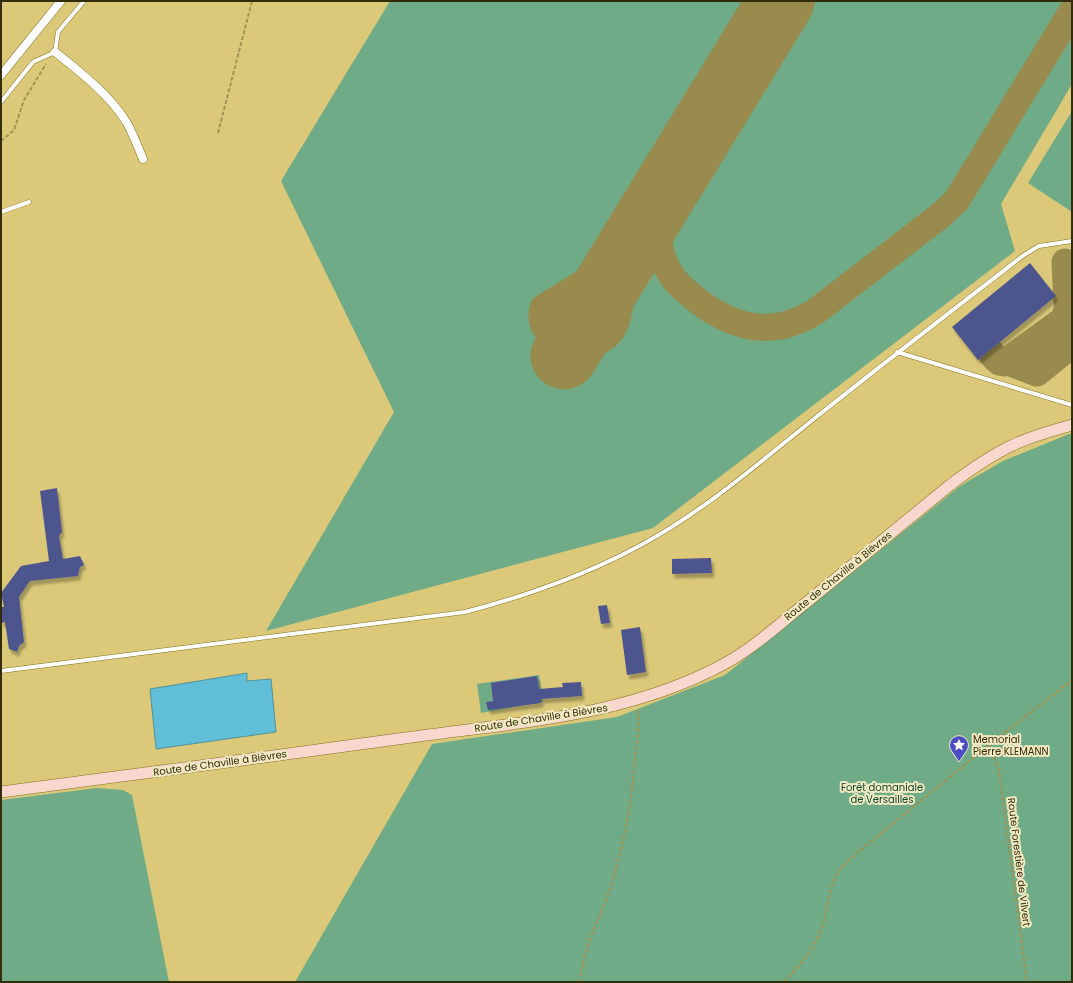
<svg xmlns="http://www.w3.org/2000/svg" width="1073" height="983" viewBox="0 0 1073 983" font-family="Poppins,sans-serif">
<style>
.green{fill:#70ab87}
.water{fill:#60bed6;stroke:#529298}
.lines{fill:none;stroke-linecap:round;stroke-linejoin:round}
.taxiway{stroke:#988b4d;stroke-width:27}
.runway{stroke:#988b4d;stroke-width:67}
.building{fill:#4d548f;filter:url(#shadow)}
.lane-casing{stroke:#83721d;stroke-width:5}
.street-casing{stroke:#83721d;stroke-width:9}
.secondary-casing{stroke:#83721d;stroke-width:12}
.path{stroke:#a19352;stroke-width:2;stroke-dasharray:4 2;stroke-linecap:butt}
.lane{stroke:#fff;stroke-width:4}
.street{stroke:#fff;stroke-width:8}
.secondary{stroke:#f8d7ce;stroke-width:11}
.labels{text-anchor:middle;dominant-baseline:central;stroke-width:4;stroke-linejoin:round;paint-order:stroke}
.street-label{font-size:10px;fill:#332c09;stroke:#f2eac3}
.poi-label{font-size:10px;fill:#332c09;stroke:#f2eac3;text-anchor:start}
.park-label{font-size:10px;fill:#0b4529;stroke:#f2eac3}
</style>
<defs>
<filter id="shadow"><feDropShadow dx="2.5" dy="4.5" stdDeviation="1" flood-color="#0004"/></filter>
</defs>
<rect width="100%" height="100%" fill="#dbc979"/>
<path class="green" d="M390,1H1072V84L1001,204L1015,251L653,528L266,631L394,412L281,181Z
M1072,111V212L1028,183Z
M1069,434H1072V982H295L432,744L617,717L725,675L960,486L1003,461Z
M539,675L543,702L481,713L477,684Z
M97,788L123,790L132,795L169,982H1V800Z"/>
<path class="water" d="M247,673V681L271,679L276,732L156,749L150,689Z"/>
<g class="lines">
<path class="taxiway" d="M669,184C661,206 655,228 661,252C666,273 678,285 694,298C732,328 771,339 815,312L941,215L957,200L1072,11
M612,282C613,291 620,298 619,308C614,368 531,346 543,308L617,262L633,245
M990,351L994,357L1037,373L1064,351L1069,344L1065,262
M994,357L999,362L1004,363L1063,320L1067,311"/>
<path class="runway" d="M564,356L781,1"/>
</g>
<path class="building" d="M1030,263L1056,296L978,360L952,327Z
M57,488L62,532L59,536L63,559L80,556L84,565L80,567L78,576L30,581L19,597L24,642L19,646L17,652L9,649L5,622L1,623V607H4L1,593L21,566L49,561L40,491Z
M711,558L712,573L672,574V559Z
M607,605L610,623L601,624L598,606Z
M640,627L646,672L627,675L621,630Z
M537,676L539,689L563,687L562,683L581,682L582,696L541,699V703L488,710L486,702L493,701L491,683Z"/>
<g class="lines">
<g class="lane-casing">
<path id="lane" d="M1,102L33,62L55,52L58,32L84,1
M1,212L29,202
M897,352L1072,405
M1,671L465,612C526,596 586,575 641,545C704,511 759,463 815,418C884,363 954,309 1024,255L1039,246L1072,241"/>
</g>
<g class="street-casing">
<path id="street" d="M55,52C78,70 112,97 127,123C133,134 138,147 143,159
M1,75L61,1"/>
</g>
<g class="secondary-casing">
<path id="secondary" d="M1,792C136,774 270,757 405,738C512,723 627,717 724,664C754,648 780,623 807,602C855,563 903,524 950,485C970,470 991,455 1013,445C1032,436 1052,431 1072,425"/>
</g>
<path class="path" d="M218,133L252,1
M1,141L14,130L24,100L46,64
M989,745L999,770L1027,982
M580,982C581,974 582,966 584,958C590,936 601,914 609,892C623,849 632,803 635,758C637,743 641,724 637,709
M704,982H721
M784,982C797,968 811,952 819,935C828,915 827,891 838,872C841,867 846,863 851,858L989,745L1072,680"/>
<use href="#lane" class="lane"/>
<use href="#street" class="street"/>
<use href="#secondary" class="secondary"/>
</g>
<defs>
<g id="sight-pin" transform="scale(1)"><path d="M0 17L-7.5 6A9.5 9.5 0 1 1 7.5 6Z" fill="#4b4dc3" stroke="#f2eac3"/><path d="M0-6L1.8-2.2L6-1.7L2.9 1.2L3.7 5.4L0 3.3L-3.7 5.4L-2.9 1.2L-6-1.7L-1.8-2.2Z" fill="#fff"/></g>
</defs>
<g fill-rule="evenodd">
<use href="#sight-pin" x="959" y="745"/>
</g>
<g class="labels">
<g class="street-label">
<text transform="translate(838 576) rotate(-39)">Route de Chaville à Bièvres</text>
<text transform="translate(541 718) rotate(-9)">Route de Chaville à Bièvres</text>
<text transform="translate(220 763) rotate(-8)">Route de Chaville à Bièvres</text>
<text transform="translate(1019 862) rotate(83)">Route Forestière de Vilvert</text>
</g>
<g class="poi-label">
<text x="973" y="739">Memorial<tspan x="973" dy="12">Pierre KLEMANN</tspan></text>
</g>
<g class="park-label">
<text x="882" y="787">Forêt domaniale<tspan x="882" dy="12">de Versailles</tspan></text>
</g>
</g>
<rect width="1073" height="983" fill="none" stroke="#332c09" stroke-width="4"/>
</svg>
